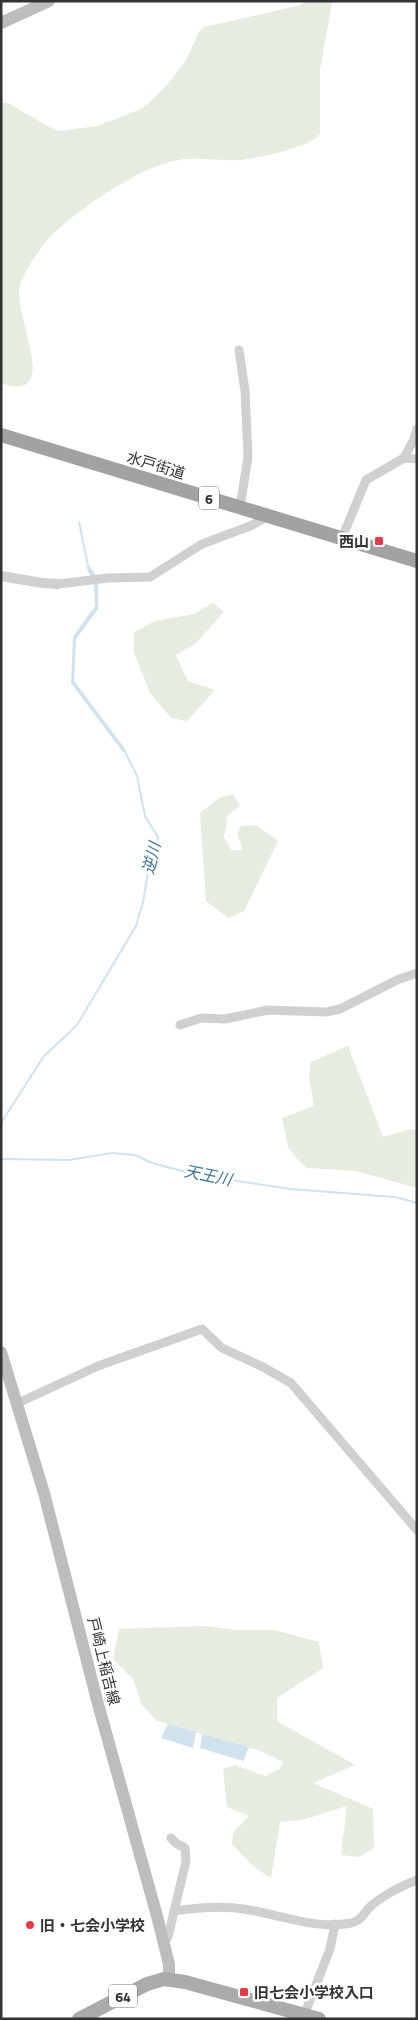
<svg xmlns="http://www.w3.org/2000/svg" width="418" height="2020" viewBox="0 0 418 2020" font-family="'Titillium Web','Noto Sans JP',sans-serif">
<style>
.green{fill:#e6ecdf}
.water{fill:#cfe2ee}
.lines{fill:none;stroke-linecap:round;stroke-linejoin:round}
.stream{stroke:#cfe2ee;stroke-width:2}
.minor{stroke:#d0d0d0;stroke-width:9}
.tertiary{stroke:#d0d0d0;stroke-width:10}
.secondary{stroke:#bdbdbd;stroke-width:12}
.primary{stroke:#ababab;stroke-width:14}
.trunk{stroke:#a2a2a2;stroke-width:14}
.poi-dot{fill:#e63946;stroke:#fff;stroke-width:2}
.labels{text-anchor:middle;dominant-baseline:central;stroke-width:5;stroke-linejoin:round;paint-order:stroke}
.shield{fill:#fff;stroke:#707070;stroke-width:1}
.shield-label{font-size:14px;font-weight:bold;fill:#333}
.street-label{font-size:15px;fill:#333;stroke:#fff}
.poi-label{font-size:15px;font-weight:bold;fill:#333;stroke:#fff;text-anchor:start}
.water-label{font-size:16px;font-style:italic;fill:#3f7597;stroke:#fff}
</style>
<rect width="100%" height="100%" fill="#fff"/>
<path class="green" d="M308,1L332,2L320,70V133L318,137C302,148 258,159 239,160C219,161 198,157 178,160C141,166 76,210 50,237C40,248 21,275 19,289C17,311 39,362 31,378C26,390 11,387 1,383V102L8,103L49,127L60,131L97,126L136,111L148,104L167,85L185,62L199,32L204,27L297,6Z
M213,603L224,612L195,644L176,655L188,681L215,690L187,721L171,718L150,693L134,652V632L155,621L194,614Z
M233,794L240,806L228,815L224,837L231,850H243L237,834L241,826L256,825L278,841L244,911L228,918L206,901L200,813L219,798Z
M348,1046L383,1137L411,1129L417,1130V1188L356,1171L307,1168L297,1159L288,1147L282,1118L314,1106L309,1077L311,1062Z
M205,1626L236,1630H274L319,1642L323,1668L277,1698V1721L355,1765L313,1783L373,1809L374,1848L359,1857L341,1855L347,1806L302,1820L280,1822L271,1878L254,1867L232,1844L233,1833L249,1816L227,1807L223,1769L235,1765L265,1776L279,1769L284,1762L258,1750L157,1721L142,1705L133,1679L113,1659L119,1629Z"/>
<path class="water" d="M89,565L95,574L98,584V609L76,639L74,681L126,750L123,752L71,683L73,637L95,606L94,584L86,567Z
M168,1724L196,1732L193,1748L161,1738Z
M202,1734L249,1747L243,1761L200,1748Z"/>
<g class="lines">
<path class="stream" d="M79,522L88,566
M1,1123L44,1056L77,1025L136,926L143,902L150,861L155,851L158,837L145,816L137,776L124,750
M1,1159L69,1160L112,1153L135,1155L152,1163L198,1175L290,1189L395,1197L417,1203"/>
<path class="minor" d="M239,350L245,391L248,457L240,507
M404,458L417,459
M342,538L366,480L404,458L414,439L417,429
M58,584L108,578L150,577L202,544L250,526L269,516
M180,1025L201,1018L225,1019L268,1010L326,1012L340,1009L397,980L417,973
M18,1403L98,1366L202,1329L222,1348L263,1367L291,1383L417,1530
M174,1911C194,1908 215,1906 235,1908C272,1911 314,1931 351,1923C363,1920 363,1913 371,1906C382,1896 403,1885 417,1880
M163,1943L168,1937L186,1861L185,1848L176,1843L171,1838
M303,2018L330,1949L335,1924"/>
<path class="tertiary" d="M1,576L42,583L58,584"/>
<path class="secondary" d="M1,23L49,1
M1,1352L44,1493L98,1704L157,1916L169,1964V1979"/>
<path class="primary" d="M79,2019L147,1984L164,1979L185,1982L319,2019"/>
<path class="trunk" d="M1,435L417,561"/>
</g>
<g class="poi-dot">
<rect x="374" y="536" width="10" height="10" rx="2.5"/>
<circle cx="30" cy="1925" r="5"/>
<rect x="239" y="1987" width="10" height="10" rx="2.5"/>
</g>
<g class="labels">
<g class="shield">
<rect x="199" y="486.5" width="20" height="23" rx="4"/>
<rect x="109" y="1984.5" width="28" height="23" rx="4"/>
</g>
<g class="shield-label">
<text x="209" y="498">6</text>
<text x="123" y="1996">64</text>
</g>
<g class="street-label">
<text transform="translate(156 465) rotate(17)">水戸街道</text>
<text transform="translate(104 1661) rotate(76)">戸崎上稲吉線</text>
</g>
<g class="poi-label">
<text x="369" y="541" text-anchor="end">西山</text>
<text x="40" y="1925">旧・七会小学校</text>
<text x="254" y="1992">旧七会小学校入口</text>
</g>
<g class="water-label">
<text transform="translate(151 858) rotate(-76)">逆川</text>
<text transform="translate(208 1175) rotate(12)">天王川</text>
</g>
</g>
<rect width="418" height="2020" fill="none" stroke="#333333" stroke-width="5"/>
</svg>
